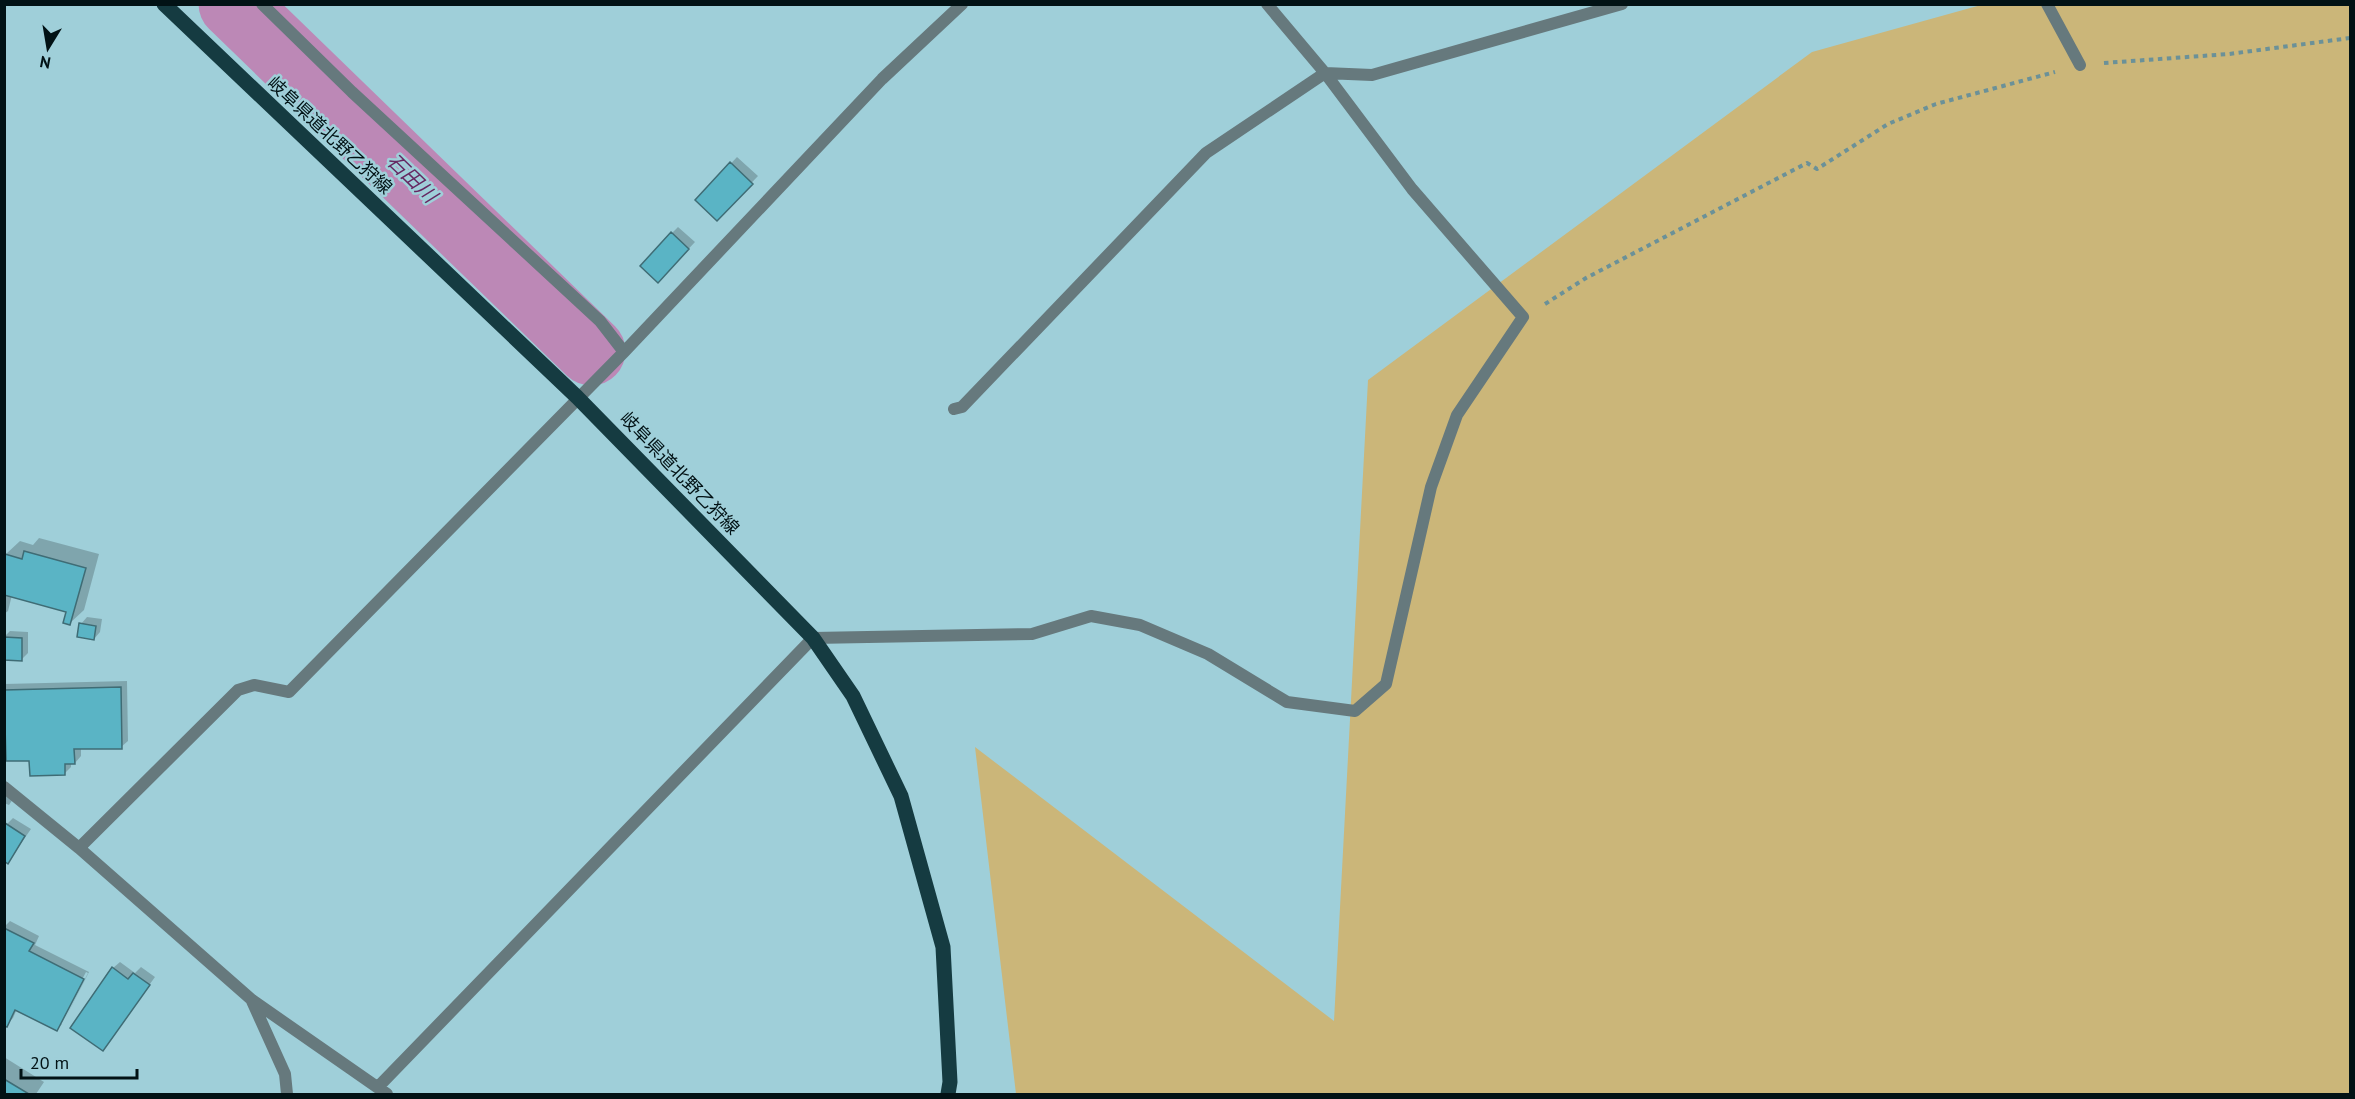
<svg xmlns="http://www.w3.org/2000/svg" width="2355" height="1099" viewBox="0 0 2355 1099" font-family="'PT Sans','Noto Sans JP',sans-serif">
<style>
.green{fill:#cbb679}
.shadow{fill:#0003}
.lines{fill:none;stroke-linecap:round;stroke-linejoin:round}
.river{stroke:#bc88b6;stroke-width:69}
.building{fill:#5ab4c5;stroke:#3f6c75;stroke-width:1.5}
.path{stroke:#6b9198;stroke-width:4;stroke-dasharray:4.5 4.5;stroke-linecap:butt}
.minor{stroke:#66797d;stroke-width:12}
.primary{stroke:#153b41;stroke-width:15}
.labels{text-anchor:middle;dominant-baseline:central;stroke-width:5;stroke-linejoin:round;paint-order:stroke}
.street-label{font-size:18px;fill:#021215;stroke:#9fcfd9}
.water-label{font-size:20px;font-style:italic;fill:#662761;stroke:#9fcfd9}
</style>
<rect width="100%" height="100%" fill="#9fcfd9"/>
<path class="green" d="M1981,5H2350V1094H1016L975,747L1334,1021L1368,380L1812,52Z"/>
<path class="shadow" d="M737,157L758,176L717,219L697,200Z
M678,227L695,242L665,274L672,233Z
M39,538L99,554L84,610L70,623L68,611L12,595L8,611L4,614V562L6,554L20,541L33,545Z
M87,617L102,619L100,632L94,639L81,624Z
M10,631L28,632V653L22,659L4,637Z
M127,681L128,741L121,747L81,748V756L75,763H71V767L64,774L4,747V684Z
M4,794L13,799L9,805L4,803Z
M13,818L31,829L8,862L4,859V827Z
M10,921L39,936L35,945L89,972L63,1023L88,973L86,972L59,1024H62L57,1029L17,1009L13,1018L6,1025L4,1024V927Z
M120,962L135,973L141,967L155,977L103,1049L113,968Z
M4,1057L44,1082L36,1094H4Z"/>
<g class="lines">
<path class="river" d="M233,4L591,351"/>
</g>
<path class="building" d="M730,162L753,184L717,221L695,200Z
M671,232L689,249L658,283L640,266Z
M24,551L86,568L70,625L63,623L66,612L4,595L5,554L22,559Z
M79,623L96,626L94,640L77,637Z
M4,637L22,638V661L4,660Z
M121,687L122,749H74L75,764H65V775L30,776L29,761H6L4,690Z
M5,823L25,836L8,864L4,861Z
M4,928L34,943L29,951L84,979L57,1031L15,1010L7,1027L4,1026Z
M112,967L128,979L133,973L150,985L103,1051L70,1028Z
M4,1079L29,1094H4Z"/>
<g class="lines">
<path class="path" d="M2104,63L2229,54L2350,38
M1545,304L1586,278L1807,163L1817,169L1888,124L1936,104L2055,72"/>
<path class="minor" d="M262,4L352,92L600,321L624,352
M2047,4L2080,65
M954,409L962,407L1206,153L1325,73L1372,75L1622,4
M4,787L79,848L252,1000L387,1094
M79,848L238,690L254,685L289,692L624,352L882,79L962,4
M252,1001L285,1074L287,1094
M378,1087L813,638L1032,634L1091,616L1140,625L1208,654L1287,702L1355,711L1386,684L1431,487L1457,415L1523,317L1412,189L1325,73L1267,4"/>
<path class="primary" d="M164,4L577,397L813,638L853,696L901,796L943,947L950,1082L948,1094"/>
</g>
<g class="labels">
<g class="street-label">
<text transform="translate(330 135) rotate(43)">岐阜県道北野乙狩線</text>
<text transform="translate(680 473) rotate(46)">岐阜県道北野乙狩線</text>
</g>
<g class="water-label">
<text transform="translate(412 178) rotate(44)">石田川</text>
</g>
</g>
<rect width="2355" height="1099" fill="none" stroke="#021215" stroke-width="12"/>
<g transform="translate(48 48) rotate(191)" stroke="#9fcfd9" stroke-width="4.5" paint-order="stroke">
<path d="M0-4.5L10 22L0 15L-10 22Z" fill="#021215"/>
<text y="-9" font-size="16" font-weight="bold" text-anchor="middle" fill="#021215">N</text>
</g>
<path d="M21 1069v9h116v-9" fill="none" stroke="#021215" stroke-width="3"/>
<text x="30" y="1069" font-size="18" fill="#021215" stroke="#9fcfd9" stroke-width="4.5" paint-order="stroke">20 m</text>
</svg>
